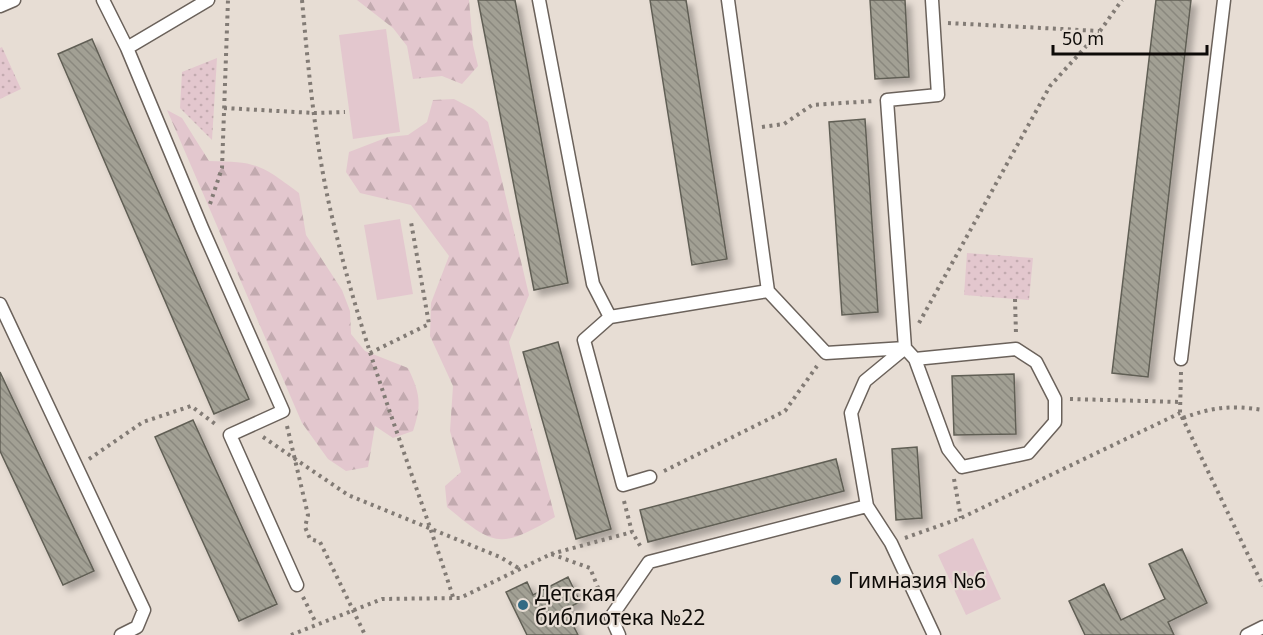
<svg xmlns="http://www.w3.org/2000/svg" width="1263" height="635" viewBox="0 0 1263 635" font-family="'Noto Sans',sans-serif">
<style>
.grass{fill:#e3c7ce}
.forest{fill:url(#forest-firs)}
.park{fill:url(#park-dots)}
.building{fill:url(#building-back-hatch);stroke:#615f55;stroke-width:1.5;filter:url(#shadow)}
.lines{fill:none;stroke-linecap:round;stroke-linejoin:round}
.service-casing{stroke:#6b625b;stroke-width:15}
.path{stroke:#827b75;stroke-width:4;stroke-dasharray:3 4.5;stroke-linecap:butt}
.service{stroke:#fff;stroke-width:12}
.poi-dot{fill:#326a84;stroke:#e7ddd4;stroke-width:2}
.labels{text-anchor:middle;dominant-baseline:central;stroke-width:4.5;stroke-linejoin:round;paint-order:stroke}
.poi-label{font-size:21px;fill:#0e0b08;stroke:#e7ddd4;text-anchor:start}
</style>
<defs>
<pattern id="forest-firs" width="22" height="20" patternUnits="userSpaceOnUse" patternTransform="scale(1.5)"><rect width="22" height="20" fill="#e3c7ce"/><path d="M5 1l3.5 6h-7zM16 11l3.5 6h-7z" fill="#c2aaaf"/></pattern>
<pattern id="park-dots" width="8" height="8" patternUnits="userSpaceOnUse" patternTransform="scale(1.5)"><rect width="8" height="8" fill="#e3c7ce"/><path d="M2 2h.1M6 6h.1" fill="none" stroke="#c2aaaf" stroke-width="1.8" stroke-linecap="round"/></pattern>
<pattern id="building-back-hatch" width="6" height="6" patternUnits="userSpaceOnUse" patternTransform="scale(1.5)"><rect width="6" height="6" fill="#a2a094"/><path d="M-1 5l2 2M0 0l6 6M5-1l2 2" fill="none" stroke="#8a887e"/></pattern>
<filter id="shadow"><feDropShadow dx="5.5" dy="5.5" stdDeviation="3" flood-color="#0004"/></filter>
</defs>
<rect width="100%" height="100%" fill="#e7ddd4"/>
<path class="grass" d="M386,29L400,132L353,139L339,35Z
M400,219L413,294L377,300L364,225Z
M973,538L1001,599L966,615L938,555Z"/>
<path class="forest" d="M357,0H469L473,45L478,66L462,84L442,76L413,79L407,46L393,28Z
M454,99L473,109L488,122L529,295L509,342L555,517C500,549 495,547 447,507L445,486L461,472L450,431L453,386L430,336L431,303L449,256L411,205L360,193L346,172L349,152L388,137L408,135L427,122L433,100Z
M167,110L182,118L209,161C258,162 260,164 299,193L306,235L342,290L350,311L351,334L365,351L408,368C420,393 422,404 413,431L393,438L375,426L368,467L346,471L328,459L302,423Z"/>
<path class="park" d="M2,47L21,89L0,99V48Z
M217,58L212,140L180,108L182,72Z
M967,253L1033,258L1029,300L964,295Z"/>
<path class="building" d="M478,0H515L568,283L534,290Z
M650,0H686L727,259L692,265Z
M870,0H905L909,77L875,79Z
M1156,0H1191L1148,377L1112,373Z
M92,39L249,399L214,414L58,54Z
M865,119L878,312L842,315L829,122Z
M558,342L611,529L576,539L523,352Z
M0,372L94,571L63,585L0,451Z
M1014,374L1016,434L954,435L952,376Z
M193,420L277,604L239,621L155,437Z
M917,447L922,518L896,520L892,449Z
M836,459L844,491L648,542L640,510Z
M1182,549L1207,603L1168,622L1174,635H1085L1069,601L1104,584L1121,620L1165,599L1149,564Z
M568,577L580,602L565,609L578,635H527L506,592L527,582L533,595Z"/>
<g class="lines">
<g class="service-casing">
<path id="service" d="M103,0L127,48L202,228L283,411L230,435L297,585
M539,0L593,284L610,317L768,291L826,353L905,348L915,359L948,449L962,467L1028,453L1055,422V399L1036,362L1016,349L915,359
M728,0L768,291
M0,6L14,0
M127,48L208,0
M0,304L144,610L137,627L121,635
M610,317L584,340L623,485L650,477
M1181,359L1224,0
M867,506L891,543L934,635
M619,635L611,617L649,562L867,506L851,413L865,381L905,348L887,100L938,95L932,0
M1247,635L1263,627"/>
</g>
<path class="path" d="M302,0C309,76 316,155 335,229C365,355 414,474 453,597
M948,23L1099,31
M224,108L314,113L345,112
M762,127L784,124L812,105L874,101
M210,204L222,168L228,0
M1015,299L1016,334
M919,323L1050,86L1100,31L1122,0
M370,353L429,324L411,222
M1181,372L1180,413L1263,586
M1070,399L1181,402
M1183,418C1213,407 1231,405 1263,410
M287,426L308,515L305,527L310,539L320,542L365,635
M263,437L348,495L500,557L520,569
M89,459L143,422L191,406L218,426
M664,471L785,411L817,366
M954,479L961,518
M624,501L632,532L642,549
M905,538L961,518L1180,413
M551,554L632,532
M303,597L316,623
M291,635L382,599L460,598L551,554L590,568L603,600"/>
<use href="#service" class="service"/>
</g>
<g class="poi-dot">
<circle cx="836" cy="580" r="6"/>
<circle cx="523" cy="605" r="6"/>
</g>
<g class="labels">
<g class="poi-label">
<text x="848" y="580">Гимназия №6</text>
<text x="535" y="593">Детская<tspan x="535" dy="24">библиотека №22</tspan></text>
</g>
</g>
<path d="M1053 45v9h154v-9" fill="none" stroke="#0e0b08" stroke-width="3"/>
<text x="1062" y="45" font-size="18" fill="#0e0b08" stroke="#e7ddd4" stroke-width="4.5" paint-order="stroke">50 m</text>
</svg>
